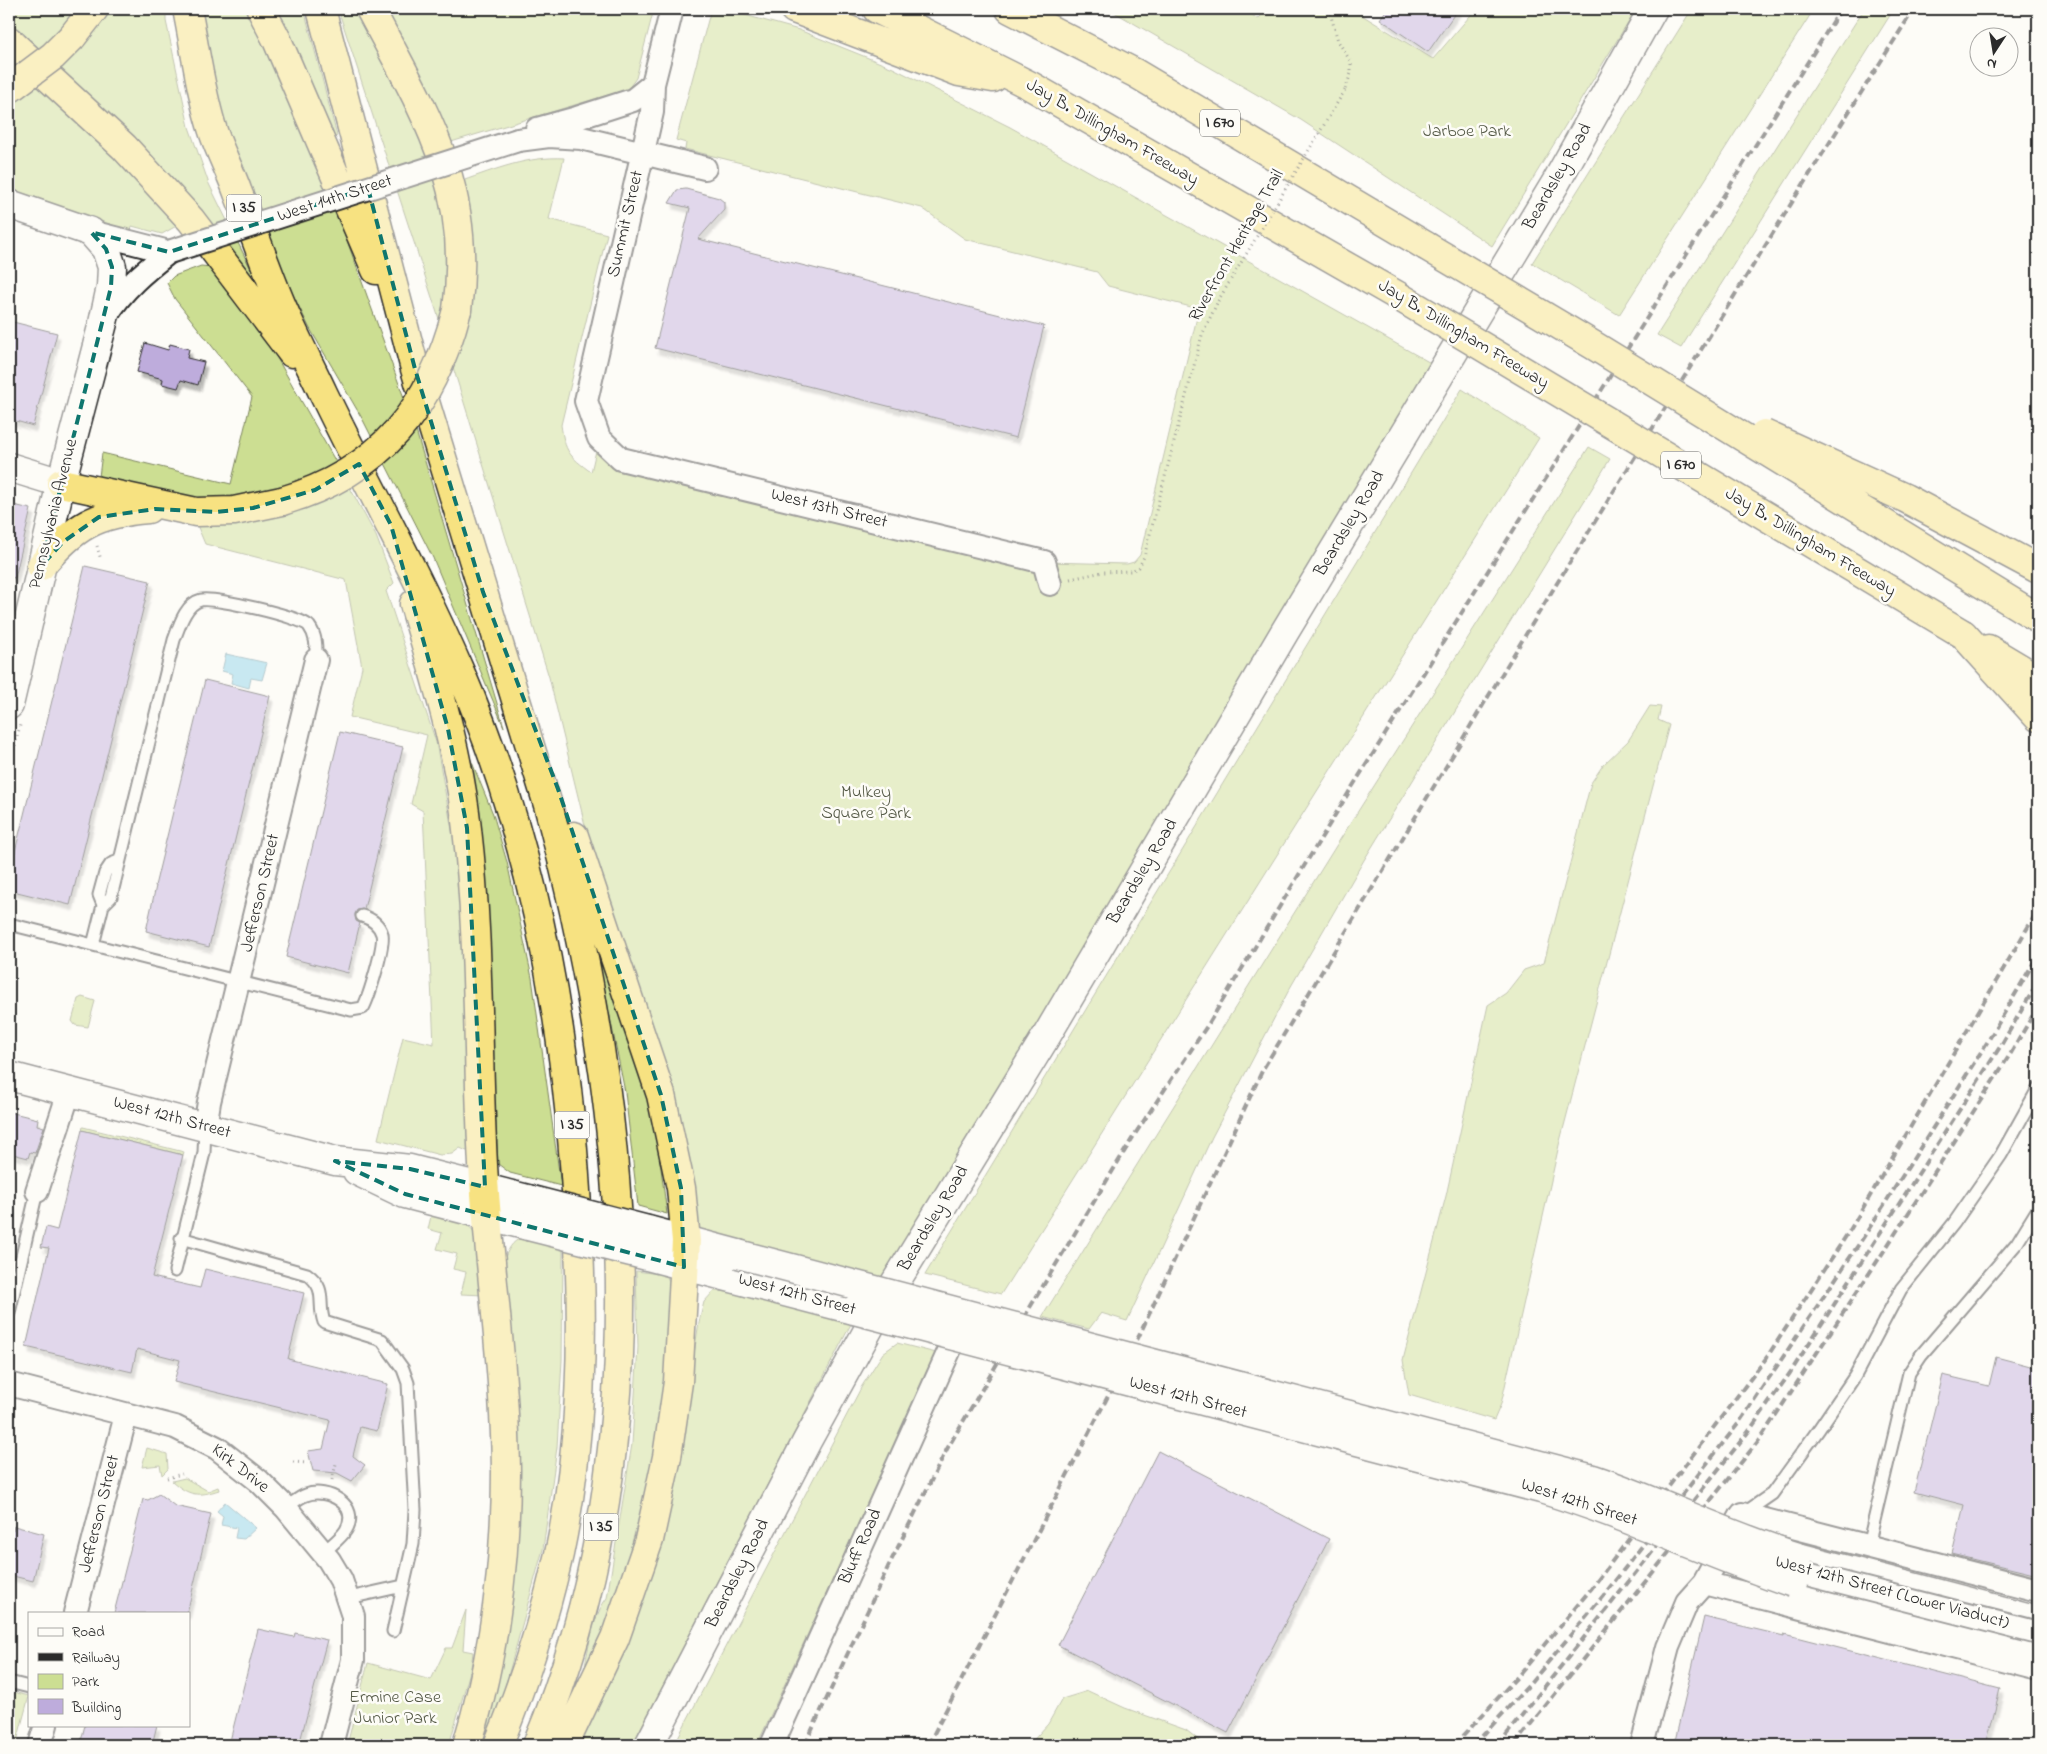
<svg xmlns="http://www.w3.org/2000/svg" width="2047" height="1754" viewBox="0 0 2047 1754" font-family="'Indie Flower',sans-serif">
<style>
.green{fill:#ccde92;stroke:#7c845e}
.water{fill:#87d1e8;stroke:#628f9c}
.building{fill:#beacdc;stroke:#2b2b2b;filter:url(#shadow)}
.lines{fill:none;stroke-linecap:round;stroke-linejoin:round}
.lane-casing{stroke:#2b2b2b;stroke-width:15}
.street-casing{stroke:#2b2b2b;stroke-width:26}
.secondary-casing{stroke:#2b2b2b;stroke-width:31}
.highway-casing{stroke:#2b2b2b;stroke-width:31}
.path{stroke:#2b2b2b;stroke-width:3;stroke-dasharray:1 4;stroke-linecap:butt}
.lane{stroke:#fdfcf7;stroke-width:11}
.street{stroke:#fdfcf7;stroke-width:22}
.secondary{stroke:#fdfcf7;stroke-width:28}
.highway{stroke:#f7e281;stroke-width:28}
.rail{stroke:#2b2b2b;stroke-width:4;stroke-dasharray:8 4;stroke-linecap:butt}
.street-bridge-casing{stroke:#2b2b2b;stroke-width:26;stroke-linecap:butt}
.secondary-bridge-casing{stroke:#2b2b2b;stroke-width:31;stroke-linecap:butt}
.highway-bridge-casing{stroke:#2b2b2b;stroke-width:31;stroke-linecap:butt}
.path-bridge{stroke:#2b2b2b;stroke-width:3;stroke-dasharray:1 4;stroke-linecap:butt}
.street-bridge{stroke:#fdfcf7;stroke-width:22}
.secondary-bridge{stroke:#fdfcf7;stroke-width:28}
.highway-bridge{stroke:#f7e281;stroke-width:28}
.marked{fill:none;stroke:#0f766e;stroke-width:4;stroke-dasharray:10 6;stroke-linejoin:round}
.labels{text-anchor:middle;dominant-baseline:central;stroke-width:5;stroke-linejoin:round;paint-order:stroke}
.shield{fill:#fdfcf7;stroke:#6a6a68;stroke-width:1}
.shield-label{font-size:16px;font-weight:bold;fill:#2b2b2b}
.park-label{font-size:18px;fill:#535845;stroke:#fdfcf7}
.street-label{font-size:18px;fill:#2b2b2b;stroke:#fdfcf7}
</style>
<defs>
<filter id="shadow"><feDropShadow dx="3" dy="5.5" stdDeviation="1" flood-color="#0004"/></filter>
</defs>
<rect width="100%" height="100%" fill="#fdfcf7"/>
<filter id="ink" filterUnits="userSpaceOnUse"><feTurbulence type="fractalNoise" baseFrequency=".02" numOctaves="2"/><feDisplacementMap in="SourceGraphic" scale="10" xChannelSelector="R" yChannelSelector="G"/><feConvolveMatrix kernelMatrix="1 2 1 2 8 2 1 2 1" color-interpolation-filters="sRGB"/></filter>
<g filter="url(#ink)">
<path class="green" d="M9,9H86L43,52L9,24Z
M109,9H166V21L189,127L209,184L279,326L57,71Z
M200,9H249L324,177L416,431L504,727L433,558L363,420L309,327L277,262L228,143L213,83Z
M271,9H304L337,136L328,140Z
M338,9H360L443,184L456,259L440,322Z
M384,9H654L636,78L628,89L451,142Z
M711,9H723L799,30L893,68L1010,127L1443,370L896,1297L686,1241L549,677L453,367C476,301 481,248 462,181C496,169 528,156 564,158L549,219L607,234L561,425C565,452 569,456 591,472L599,438L621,459L1044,562L1127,564L1134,562L1140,555L1199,309L1108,286L1097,272L965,239L922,208L685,149L686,143L676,140Z
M1109,9H1243L1258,19L1268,9H1352L1433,59L1476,9H1636L1492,246L1301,120Z
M1692,9H1814L1619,315L1532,263Z
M1864,9H1894L1681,348L1657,335Z
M41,84L81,118L180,224L162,234L132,226L130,231L9,190V104Z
M201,266L211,267L273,351L337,464L305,483L225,505L98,485L102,453L231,484L252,397L175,299L167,283L174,276Z
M1462,389L1539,438L1001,1294L925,1275Z
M1589,447L1610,459L1364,860L1290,988L1212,1137L1127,1321L1101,1313L1089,1329L1042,1317L1336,846Z
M349,486L376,536L394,583L386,591L436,742L454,841L461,845L470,1145L467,1151L460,1148L452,1154L440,1155L378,1139L403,1037L434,1044L423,811L411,804L427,735L350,717L362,667L346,580L205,544L197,525L285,513L316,505Z
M1650,706L1661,707L1658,720L1669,725L1559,1145L1501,1404L1494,1420L1409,1395L1403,1360L1446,1196L1488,1005L1506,993L1524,970L1544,963L1591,783L1603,765L1628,741Z
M469,755L493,814L507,862L532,978L561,1186L510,1173L498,1164L487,947L467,763Z
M591,922L643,1071L655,1123L667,1214L638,1206L625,1092Z
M82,997L95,1001L88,1027L75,1025L72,1021L78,999Z
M83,1127L184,1152L183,1155L82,1130Z
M432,1212L464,1222L477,1234L484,1295L461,1294L466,1272L453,1269L457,1254L437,1249L442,1233L428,1229Z
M526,1237L563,1247L562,1360L557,1447L543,1549L497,1716L485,1745H479L505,1257C510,1246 514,1239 526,1237Z
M636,1271L666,1275L670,1283L668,1372L649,1480L620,1587L581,1685C587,1660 591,1617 607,1598L632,1444L638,1347Z
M714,1291L731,1292L851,1324L632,1745H571L677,1462L699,1322L704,1302Z
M897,1343L936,1353L757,1745H674L862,1386L883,1353Z
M147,1448L167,1454L168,1469L162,1475L160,1465L142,1467Z
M185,1478L208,1491L218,1487L219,1490C198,1497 189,1496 172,1481Z
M466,1610L463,1650L473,1652L471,1668L449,1745H347L368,1663L431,1680L446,1648H452Z
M9,1691L29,1696L16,1745H9Z
M1088,1691L1125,1708L1186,1730L1205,1745H1029L1048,1724L1062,1699Z"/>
<path class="water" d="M226,654L267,663L262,680L251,678L249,688L231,683L233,674L222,671Z
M225,1502L256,1528L244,1539L235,1538L237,1528L221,1525L223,1516L217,1511Z"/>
<path class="building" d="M1387,9H1458L1428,52L1380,19Z
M686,189L719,198L724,202V210L698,239L1044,326L1016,438L655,348L690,208L669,203L677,190Z
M9,321L57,333L33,426L9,419Z
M145,343L168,350L170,344L189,349L187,358L204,362L198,385L181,380L178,388L162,384L163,379L137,372Z
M9,504L31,509L15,578L9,577Z
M85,566L150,581L70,905L9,890V876Z
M205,680L270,696L209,947L146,931L156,886H155Z
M340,732L403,747L364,909L357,910L355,914L356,921L360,923L348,973L286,957Z
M9,1112L38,1119L37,1125L44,1127L35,1153L30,1152L28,1158L9,1153Z
M82,1130L183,1155L152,1277L200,1288L205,1269L304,1293L288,1359L388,1384L377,1431L360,1427L353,1456L365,1465L352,1481L337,1473L313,1471L308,1451L323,1449L330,1420L174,1382L180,1360L137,1349L132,1372L26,1347L49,1248L41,1247L46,1227L57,1230Z
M1996,1357L2038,1368V1575L1952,1554L1964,1505L1914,1492L1943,1375L1989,1386Z
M1158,1451L1329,1539L1228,1733L1058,1645Z
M159,1494L175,1506L211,1514L187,1613H114L143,1499L148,1500Z
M14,1526L44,1534L33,1581L9,1575V1530L13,1531Z
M1704,1617L1784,1636V1634L2000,1689L1986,1745H1674Z
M258,1629L294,1637L295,1633L327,1640L299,1745H229Z
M85,1725H157L152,1745H80Z"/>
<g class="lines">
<g class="lane-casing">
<path id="lane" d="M119,861L111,864L105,873L99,895L103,905L93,945L351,1010L363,1008C369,997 385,945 382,934C379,924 372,919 362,916
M103,905L111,897L174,640C179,627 185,604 201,600C214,597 302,617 309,626C317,637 316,647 316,660
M9,924L93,945
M181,1238L307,1274C328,1289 317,1303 324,1322L382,1340L403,1369L408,1383L415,1510L413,1544L393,1631
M175,1271L204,1153L205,1127
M9,1313L37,1191
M286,1508C292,1504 299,1497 306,1495C327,1487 361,1505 346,1530C341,1538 331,1545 324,1552
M1743,1514L1772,1494L1819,1429L1855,1376L1901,1289L1954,1223L2001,1155L2038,1089
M1868,1546L1909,1373L1921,1355L2017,1243L2038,1209
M349,1598L403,1586
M9,1682L29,1687"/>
</g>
<g class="street-casing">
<path id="street" d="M672,9L653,84L652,112L586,401L599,438L621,459L1044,562L1050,584
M537,129L577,118L633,100L653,84
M518,140L549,136L581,138L705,168
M91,232L169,252
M107,315C123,289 145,271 169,252
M205,1127L209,1102L316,660
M37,1191L69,1092
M9,1384L175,1427L217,1448L259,1481L286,1508L329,1560L341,1580L353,1616V1660L331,1745
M1704,1583L2038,1669
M75,1613L126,1415
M40,1745L46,1725
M772,1745L950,1349
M1642,1745L1668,1647L1687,1602L1704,1583L1742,1514L2038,1590"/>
</g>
<g class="secondary-casing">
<path id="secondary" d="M9,204L91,232L106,249L112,267L111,287L103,323L61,483L9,705
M9,467L61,483
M9,1076L335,1161L410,1169L528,1199
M357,1171L405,1194L528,1226
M648,1230L738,1254
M647,1256L854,1310
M1798,1557L2038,1620
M1793,1583L2038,1647
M649,1745L807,1441L884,1301L1047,1035L1284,633L1555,184L1653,9"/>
</g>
<g class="highway-casing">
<path id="highway" d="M187,9C195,48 201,96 214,134C221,154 231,173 238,193C253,230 266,268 281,304C294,335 310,365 324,395C369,488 420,579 461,674C536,849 569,1036 578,1226C584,1335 582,1446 559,1554C544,1619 524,1683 498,1745
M261,9L277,40L376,270
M321,9L415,369L548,805C630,1110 661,1448 537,1745
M370,9C424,111 474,188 457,310
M794,9L959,72L993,78
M877,9L1029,85L1398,296
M1010,9L1135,73L1426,246
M72,37L94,9
M9,41L124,147L191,220L292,353
M61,483L196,512L234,511L282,501
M41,566C74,526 97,513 148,509
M414,604C435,677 459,752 467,829C480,940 477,1053 483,1165C489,1267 505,1369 506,1471C506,1565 494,1656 467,1745
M1963,634L2038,717
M1988,649L2038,679
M564,1745L615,1638L649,1540L667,1457L678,1382L686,1241L681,1188L661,1095L574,836"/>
</g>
<path class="path" d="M1329,9L1338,41L1351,62V73L1345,90
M97,546L101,560
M1070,579L1103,572L1131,571L1139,567L1144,557L1202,335L1218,301
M9,770L20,725
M293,1462L308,1463
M167,1478L182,1474
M332,1480L336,1464"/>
<use href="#lane" class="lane"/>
<use href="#street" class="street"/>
<use href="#secondary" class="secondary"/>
<use href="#highway" class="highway"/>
<path class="rail" d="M805,1745L888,1567L947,1449L1032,1304L1135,1134L1209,1023L1349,792L1841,9
M928,1745L1139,1336L1263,1069L1546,601L1799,191L1914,9
M1455,1745L1518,1676L1591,1589L1767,1357L1850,1230L2038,910
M1474,1745L1529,1685L1603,1596L1738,1424L1863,1238L1988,1041L2038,955
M1498,1745L1749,1431L1790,1373L2000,1047L2038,982
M1514,1745L1760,1439L1884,1251L2011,1053L2038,1006"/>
<g class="street-bridge-casing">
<path id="street-bridge" d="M169,252L518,140
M1772,1561L1795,1571L2038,1633"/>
</g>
<g class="secondary-bridge-casing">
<path id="secondary-bridge" d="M528,1199L648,1230
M528,1226L647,1256
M738,1254L1593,1479C1662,1502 1728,1536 1798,1557
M854,1310L1541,1489C1628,1515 1708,1554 1793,1583"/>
</g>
<g class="highway-bridge-casing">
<path id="highway-bridge" d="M9,89L53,56L72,37
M1426,246L1593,345L2038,618
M1398,296L1963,634
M1764,434L1905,498L2038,569
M282,501C381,472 432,407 457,310"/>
</g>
<path class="path-bridge" d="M1218,301L1345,90"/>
<use href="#street-bridge" class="street-bridge"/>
<use href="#secondary-bridge" class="secondary-bridge"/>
<use href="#highway-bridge" class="highway-bridge"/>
</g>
</g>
<path d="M0 0H2047V1754H0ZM368,188L415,369L483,592L558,789L661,1095L681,1188L684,1267L405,1194L335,1161L410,1169L485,1187L467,828L448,729L391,525L359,464L315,490L253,508L216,512L155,509L99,517L63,542L41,566L111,287L112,267L106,249L91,232L169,252Z" fill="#fdfcf7" fill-opacity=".55" fill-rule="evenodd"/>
<path class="marked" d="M368,188L415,369L483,592L558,789L661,1095L681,1188L684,1267L405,1194L335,1161L410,1169L485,1187L467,828L448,729L391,525L359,464L315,490L253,508L216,512L155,509L99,517L63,542L41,566L111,287L112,267L106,249L91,232L169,252Z"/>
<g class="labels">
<g class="shield">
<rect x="1200" y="109.5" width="40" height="27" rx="4"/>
<rect x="226.5" y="194.5" width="35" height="27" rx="4"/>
<rect x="1661" y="451.5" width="40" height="27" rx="4"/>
<rect x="554.5" y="1111.5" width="35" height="27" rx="4"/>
<rect x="583.5" y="1513.5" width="35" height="27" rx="4"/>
</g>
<g class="shield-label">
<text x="1220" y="123">I 670</text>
<text x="244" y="208">I 35</text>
<text x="1681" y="465">I 670</text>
<text x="572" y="1125">I 35</text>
<text x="601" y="1527">I 35</text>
</g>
<g class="park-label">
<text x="1467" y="132">Jarboe Park</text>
<text x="866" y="793">Mulkey<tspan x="866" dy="21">Square Park</tspan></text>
<text x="395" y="1698">Ermine Case<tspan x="395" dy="21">Junior Park</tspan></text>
</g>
<g class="street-label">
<text transform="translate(1112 133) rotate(30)">Jay B. Dillingham Freeway</text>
<text transform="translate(1558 177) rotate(-60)">Beardsley Road</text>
<text transform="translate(335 199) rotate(-18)">West 14th Street</text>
<text transform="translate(626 224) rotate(-77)">Summit Street</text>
<text transform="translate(1237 246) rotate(-60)">Riverfront Heritage Trail</text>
<text transform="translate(1463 335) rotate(31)">Jay B. Dillingham Freeway</text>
<text transform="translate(829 509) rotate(14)">West 13th Street</text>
<text transform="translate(54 514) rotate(-76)">Pennsylvania Avenue</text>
<text transform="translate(1350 524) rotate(-59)">Beardsley Road</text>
<text transform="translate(1810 543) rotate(31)">Jay B. Dillingham Freeway</text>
<text transform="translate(1143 872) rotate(-59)">Beardsley Road</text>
<text transform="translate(261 893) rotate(-77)">Jefferson Street</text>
<text transform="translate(172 1118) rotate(15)">West 12th Street</text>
<text transform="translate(934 1219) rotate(-59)">Beardsley Road</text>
<text transform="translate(797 1295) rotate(15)">West 12th Street</text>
<text transform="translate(1188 1398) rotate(15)">West 12th Street</text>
<text transform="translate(240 1469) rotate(38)">Kirk Drive</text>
<text transform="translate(1579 1503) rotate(18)">West 12th Street</text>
<text transform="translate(100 1514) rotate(-76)">Jefferson Street</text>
<text transform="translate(861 1547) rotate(-66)">Bluff Road</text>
<text transform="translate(738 1574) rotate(-63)">Beardsley Road</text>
<text transform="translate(1892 1593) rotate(15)">West 12th Street (Lower Viaduct)</text>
</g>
</g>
<rect width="2047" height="1754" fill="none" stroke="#fdfcf7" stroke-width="30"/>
<rect x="15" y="15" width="2017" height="1724" fill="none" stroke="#2b2b2b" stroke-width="2" filter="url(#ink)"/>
<rect x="28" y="1612" width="162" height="115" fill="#fdfcf7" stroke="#a9a8a5"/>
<rect x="38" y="1628" width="25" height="8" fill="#fdfcf7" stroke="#a9a8a5"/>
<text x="72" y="1636" font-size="15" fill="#2b2b2b">Road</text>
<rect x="38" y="1653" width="25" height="8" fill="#2b2b2b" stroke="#a9a8a5"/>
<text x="72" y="1662" font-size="15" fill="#2b2b2b">Railway</text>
<rect x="38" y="1674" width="25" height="15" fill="#ccde92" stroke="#a9a8a5"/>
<text x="72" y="1686" font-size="15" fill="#2b2b2b">Park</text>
<rect x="38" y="1699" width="25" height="15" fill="#beacdc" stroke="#a9a8a5"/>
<text x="72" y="1712" font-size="15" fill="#2b2b2b">Building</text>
<g transform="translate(1994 52) rotate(192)"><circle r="24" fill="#fdfcf7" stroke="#a9a8a5"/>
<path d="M0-4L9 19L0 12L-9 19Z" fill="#2b2b2b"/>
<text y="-8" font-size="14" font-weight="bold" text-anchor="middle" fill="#2b2b2b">N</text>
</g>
</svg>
